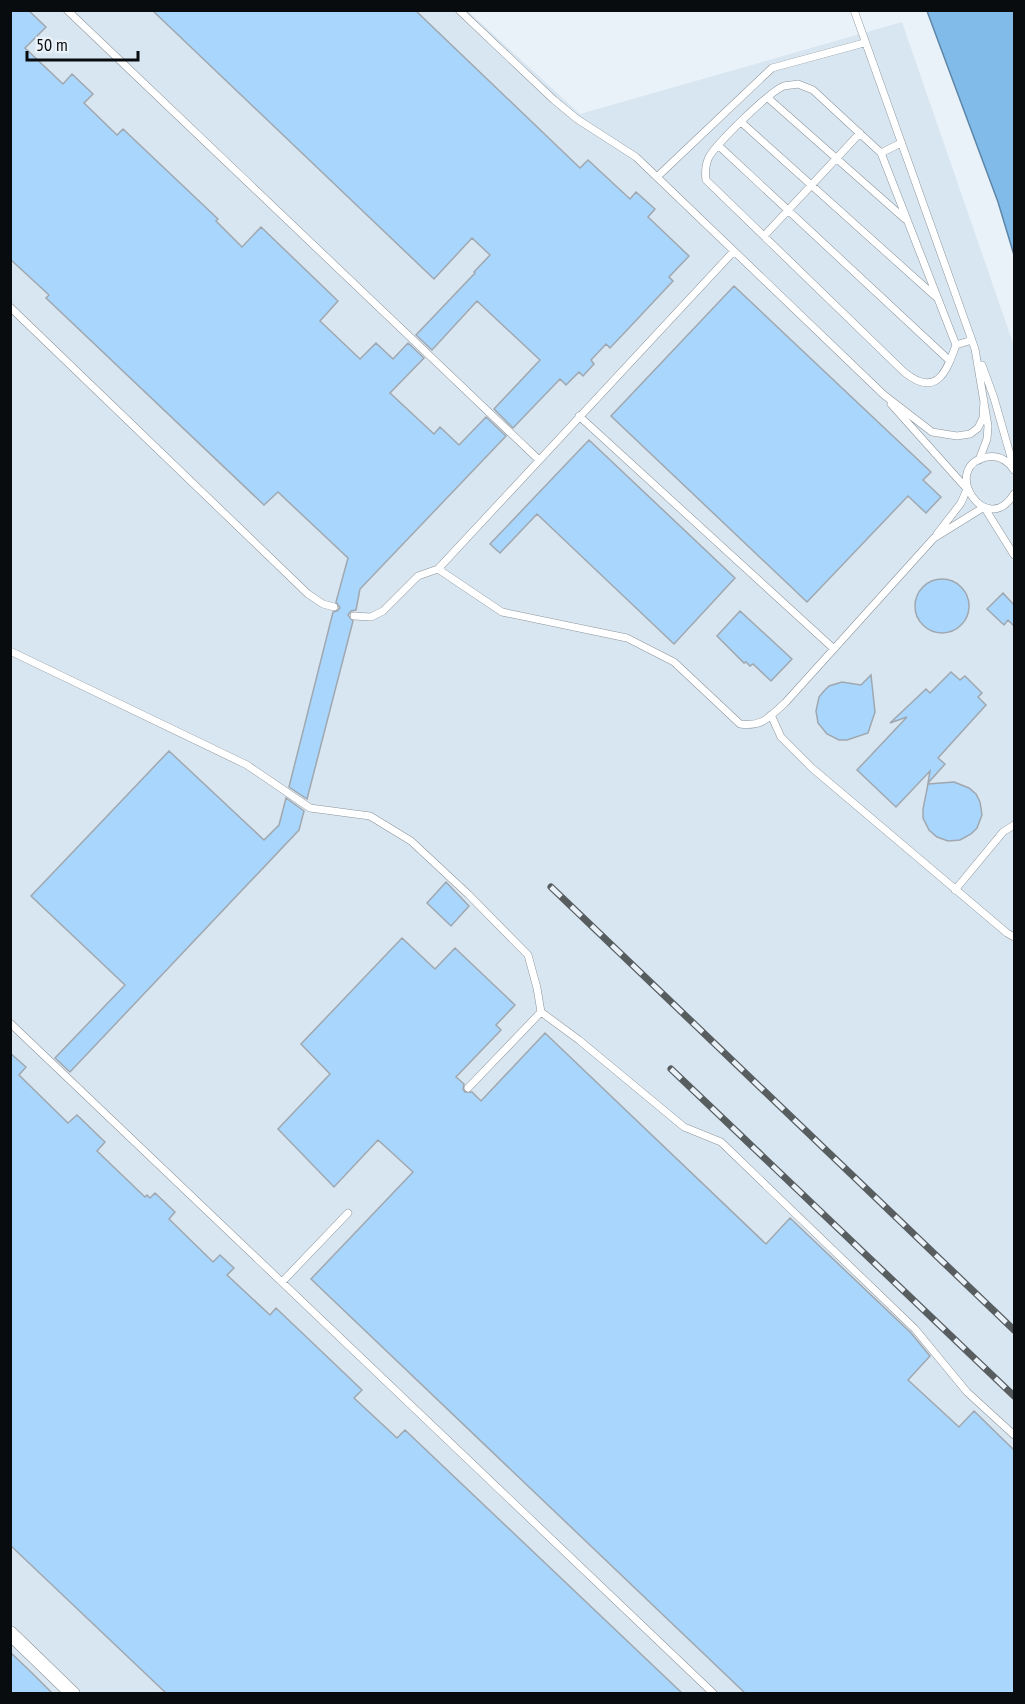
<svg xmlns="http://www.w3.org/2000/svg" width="1025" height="1704" viewBox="0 0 1025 1704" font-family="'PT Sans Narrow',sans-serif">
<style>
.built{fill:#d8e6f1}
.water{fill:#81bbea;stroke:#5d86a8;stroke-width:1.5}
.building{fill:#a9d6fd;stroke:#a0a7ae;stroke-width:1.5}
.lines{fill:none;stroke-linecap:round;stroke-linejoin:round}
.service-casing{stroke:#8d949a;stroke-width:8}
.minor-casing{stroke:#8d949a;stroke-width:15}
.service{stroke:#fff;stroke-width:7}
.minor{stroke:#fff;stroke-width:14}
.rail-casing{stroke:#585d60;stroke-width:7}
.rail{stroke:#eaf2f9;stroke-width:4.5;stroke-dasharray:14;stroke-linecap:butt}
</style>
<rect width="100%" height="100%" fill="#eaf2f9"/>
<path class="built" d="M11,11H468L580,114L902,22L1014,346V1693L11,1694Z"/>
<path class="water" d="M927,11H1014V255L998,202Z"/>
<path class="building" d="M10,10H28L46,27L25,48L63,84L72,74L93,94L84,103L117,135L123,129L218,219L216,221L242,247L261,227L338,301L320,321L360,359L376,343L393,359L408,343L424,358L390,393L434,434L440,427L459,445L486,417L506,436L360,589L356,610L351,611L348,615L353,621L307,799L289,787L333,612L337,611L340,608L336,602L348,558L278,492L264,505L46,298L49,295L10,259Z
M152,10H415L580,168L588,160L630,199L636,192L655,209L648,217L689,256L669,277L673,281L628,329L610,348L606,344L591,360L594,364L583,376L579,372L566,385L560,379L513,428L494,409L540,360L477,301L432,350L416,335L475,273L474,272L490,255L472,238L434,279Z
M734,286L931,472L923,480L941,497L926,513L908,496L807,602L611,416Z
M589,440L735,578L674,644L537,514L500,553L490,544Z
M915 606a27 27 0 1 1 54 0a27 27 0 1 1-54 0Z
M1003,593L1014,605V626L1008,620L1004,625L987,609Z
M740,611L792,659L771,681L753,664L750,666L746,662L744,663L717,636Z
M951,672L960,680L965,676L982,693L978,697L986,705L938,758L945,764L928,783L930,771L896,807L857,770L907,717L890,723L926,689L930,693Z
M871,675L875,712L868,733L847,740H839L827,734L818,723L816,711L819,697L824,691L829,686L842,682L861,685Z
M169,751L264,840L279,825L286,798L304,811L299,830L70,1072L55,1058L125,985L31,896Z
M954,782L969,788L976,794L980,802L982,815L977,828L971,834L960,840L948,841L937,837L929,830L923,818V809L928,784Z
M446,882L469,906L451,926L427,903Z
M402,938L435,969L455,948L515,1005L496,1025L501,1030L456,1077L464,1084L463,1089L465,1092H472L481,1101L545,1033L766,1244L790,1218L911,1333L930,1356L908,1380L959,1427L974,1411L1014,1450V1694H746L311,1279L413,1172L378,1140L334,1187L278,1129L330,1074L301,1044Z
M10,1053L26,1067L19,1075L68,1123L77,1115L105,1142L97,1151L145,1197L147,1195L150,1198L155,1193L175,1212L169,1219L213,1262L220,1255L234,1268L227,1275L270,1315L276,1308L362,1390L354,1398L397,1438L405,1430L683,1694H167L10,1545Z
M10,1652L31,1672L53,1694H10Z"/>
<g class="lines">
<g class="service-casing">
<path id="service" d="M67,10L539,460
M459,10L554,100L577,119L636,157L884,395L932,432L957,436L970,434L978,428L983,418L984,400
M854,10L975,349L988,426L987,439L979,460
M798,84L813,90L881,153L956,345C946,373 936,398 904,372L706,180C705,172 705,165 709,157C717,143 770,91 784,86C789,85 794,85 798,84Z
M768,98L905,219
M741,122L936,297
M719,146L950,361
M881,153L901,143
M658,176L772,68L864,43
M764,236L860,133
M10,307L308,594L323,604L334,607
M956,345L972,340
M982,365L994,398L1014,468
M891,404L967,489L961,503L937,534
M579,416L834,649
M1014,470C1008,461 999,455 987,457C939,466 986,540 1014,494
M438,569L502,612L627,638L674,662L740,724C763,727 769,717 785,703L934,538L984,507L1014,555
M354,616L371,617L383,611L418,576L438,569L734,251
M10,651L247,765L310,808L370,816L411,841L469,895L528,955L537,988L541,1012L579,1040L684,1127L721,1142L915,1329L967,1392L1014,1435
M771,715L781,737L812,768L1007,933L1014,937
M955,890L1003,832L1014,825
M10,1023L714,1694
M468,1088L541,1012
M282,1282L348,1213"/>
</g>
<g class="minor-casing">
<path id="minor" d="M10,1633L73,1694"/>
</g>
<use href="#service" class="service"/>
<use href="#minor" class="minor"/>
<g class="rail-casing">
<path id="rail" d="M551,887L1014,1330
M671,1069L1014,1396"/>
</g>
<use href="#rail" class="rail"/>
</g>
<rect width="1025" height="1704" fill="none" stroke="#090c0e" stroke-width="24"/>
<path d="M27 51v9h111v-9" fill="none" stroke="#090c0e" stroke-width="3"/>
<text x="36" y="51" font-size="18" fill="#090c0e" stroke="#eaf2f9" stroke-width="4.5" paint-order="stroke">50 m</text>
</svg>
